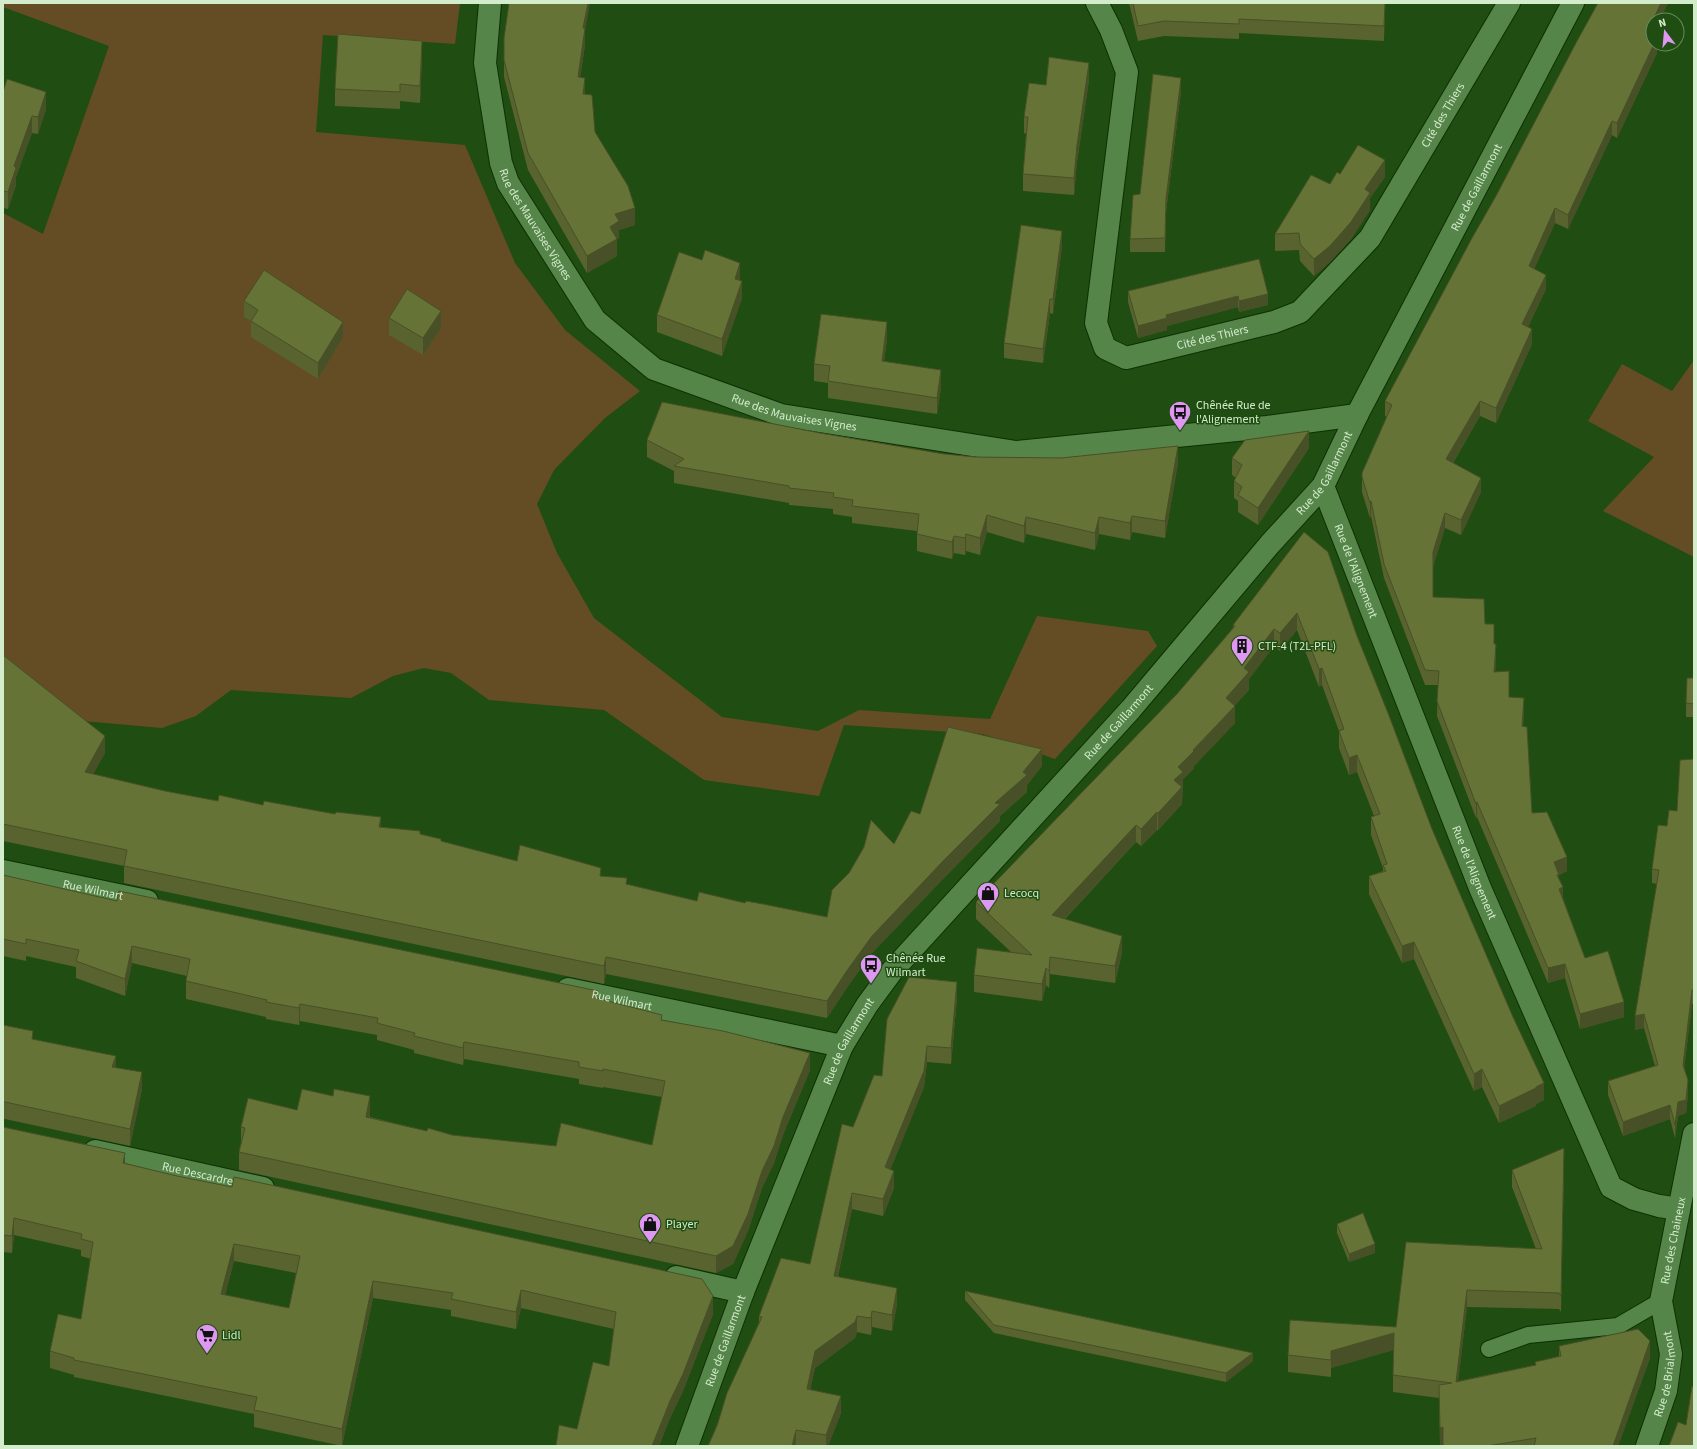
<svg xmlns="http://www.w3.org/2000/svg" width="1697" height="1449" viewBox="0 0 1697 1449" font-family="'Source Sans 3',sans-serif">
<style>
.green{fill:#644d24}
.lines{fill:none;stroke-linecap:round;stroke-linejoin:round}
.lane-casing{stroke:#0e3004;stroke-width:18}
.street-casing{stroke:#0e3004;stroke-width:24}
.lane{stroke:#56854a;stroke-width:16}
.street{stroke:#56854a;stroke-width:22}
.wall{fill:#58632f;fill-rule:evenodd}
.shaded-wall{fill:#475026}
.building{fill:#667337;stroke:#475026;fill-rule:evenodd}
.labels{text-anchor:middle;dominant-baseline:central;stroke-width:3;stroke-linejoin:round;paint-order:stroke}
.street-label{font-size:12px;fill:#d3eccc;stroke:#204d12}
.poi-label{font-size:12px;fill:#d3eccc;stroke:#204d12;text-anchor:start}
</style>
<rect width="100%" height="100%" fill="#204d12"/>
<path class="green" d="M3,3H460L455,44L323,35L316,132L465,145L515,263L565,330L640,391L605,418L554,470L537,504L557,553L594,618L722,717L818,731L859,710L990,719L1037,616L1148,631L1157,646L1055,759L983,734L844,725L819,796L704,780L604,710L489,700L451,673L424,668L393,676L351,698L231,690L196,716L162,728L83,721L3,657V213L43,234L109,46L3,7Z
M1694,360V557L1603,511L1654,457L1588,421L1622,364L1672,391Z"/>
<g class="lines">
<g class="lane-casing">
<path id="lane" d="M1489,1349L1528,1335L1618,1326L1661,1301"/>
</g>
<g class="street-casing">
<g id="street">
<path id="s1" d="M490,3L485,63L501,163L508,183L595,320L654,369L781,415L1016,452L1267,427L1357,415"/>
<path id="s2" d="M1097,3L1111,30L1127,72L1096,323L1105,348L1126,358L1274,322L1300,312L1370,238L1509,3"/>
<path id="s3" d="M1323,486L1480,888L1611,1187L1634,1199L1659,1206L1679,1209"/>
<path id="s4" d="M3,871L147,901"/>
<path id="s5" d="M568,989L842,1046"/>
<path id="s6" d="M95,1151L263,1188"/>
<path d="M676,1277L743,1292"/>
<path id="s7" d="M687,1446L743,1292L842,1046L867,1005L892,971L1131,709L1270,544L1323,486L1357,415L1573,3"/>
<path id="s8" d="M1647,1446L1666,1391L1671,1354L1661,1301L1694,1134"/>
</g>
</g>
<use href="#lane" class="lane"/>
<use href="#street" class="street"/>
</g>
<path class="wall" d="M1129,3H1385L1384,41L1239,33V39L1164,36L1138,41Z
M1598,3H1668L1660,20H1653V36L1657,44V53L1617,138L1612,135L1568,229L1555,223L1534,269L1546,289L1528,327L1532,344L1496,423L1480,416L1453,463L1481,492L1461,535L1445,528L1433,567V597L1485,624L1494,644L1496,659L1495,672L1509,697L1524,712L1523,726L1532,813L1567,871L1559,875V880L1563,898L1585,958L1624,1017L1580,1029L1565,978L1548,983L1477,817L1476,818L1437,716L1438,685H1425L1384,578L1371,516L1370,518L1362,492V473L1387,417L1385,416V401L1496,196Z
M585,32V45L580,77L595,132L635,225L619,230V238L617,239V256L587,273L528,170L504,77V38Z
M422,58L420,103L400,101V109L335,106V89Z
M1089,80L1077,162L1074,195L1023,191V174L1026,134L1024,133V117L1046,85Z
M1181,91L1166,212L1165,252H1130V239L1140,194Z
M3,92L46,109L38,134L32,133L16,177V185L8,209L3,208Z
M1340,174L1385,177L1370,198V210L1351,239L1330,262L1314,276L1300,261L1299,250L1275,251V234Z
M1062,246L1053,314L1050,313L1043,363L1004,358V343Z
M1259,259L1268,305L1239,312L1238,307L1167,326V330L1138,338L1128,302V291Z
M739,280L742,298L722,356L657,332V315Z
M244,301L343,337L318,379L251,337V321L244,317Z
M389,318L441,328L423,355L389,335Z
M887,339L884,361L941,387L937,414L828,398V383L814,381V364Z
M820,433L944,454L975,457L1178,463L1165,538L1132,532L1130,540L1099,534L1095,550L1026,534L1024,543L987,532L980,555L966,551L965,555L954,553L952,559L917,551V531L852,523V517L833,514V509L789,505V503L674,483V471L647,457V440Z
M1309,448L1258,525L1238,512V501L1234,498V481L1236,478L1232,475V458Z
M1304,532L1357,636L1432,829L1544,1100L1536,1104V1106L1499,1123L1482,1087L1474,1091L1414,959L1402,963L1369,894V876L1383,871V868L1371,835V817L1374,816L1357,772L1349,775L1339,748V731L1322,685L1319,687L1297,630L1280,651L1274,646L1249,679V690L1235,705V723L1194,766V768L1183,779L1182,804L1158,830H1157L1141,846L1136,842L1065,919L1122,953L1115,983L1050,974L1049,988L1046,985L1042,1001L974,992V975L1011,952L976,919V902L1177,694L1233,628V625Z
M3,655L105,753L93,774L165,791L218,801L263,805L420,834L441,841L517,861L601,876L627,884L697,901L745,903L827,917L920,814L1042,766L1027,785V792L1000,816V821L945,877L872,953L846,989L827,1018L606,974L604,984L124,883V866L3,841Z
M1694,678V717H1686V703Z
M1694,759V1004H1692L1684,1069L1688,1094L1686,1113L1678,1116L1675,1138L1670,1119L1623,1136L1608,1095V1081L1655,1066L1644,1028L1635,1030L1657,884L1652,883V869L1667,826L1677,811Z
M3,875L117,901L598,998L810,1070L783,1135L774,1163L762,1188L748,1231L733,1264L716,1273L239,1170V1152L241,1144V1127L297,1110L370,1114V1117L427,1131L452,1135L556,1146L652,1145L662,1097L603,1087V1088L579,1084V1079L464,1059L463,1065L414,1053V1050L377,1040V1035L300,1021L299,1025L266,1019V1017L186,999V981L187,976L132,963L125,996L76,978V967L26,956V961L3,956Z
M957,998L951,1064L927,1062L924,1087L890,1170L894,1188L883,1216L852,1209L838,1276L897,1304L892,1331L872,1327L871,1335L857,1332L855,1338L815,1368L810,1390L841,1413L828,1446H708L759,1322V1316L810,1264L853,1127L882,1076Z
M3,1025L33,1039L116,1068L142,1089L130,1146L5,1119H3Z
M3,1127L125,1163L713,1314L683,1391L670,1418L659,1446H556L577,1429L609,1366L614,1329L521,1308L516,1329L451,1316V1310L373,1298L342,1446L254,1427V1414L74,1377V1375L50,1368V1351L81,1319L91,1259L81,1256V1250L14,1235L12,1253L3,1252ZM234,1261L296,1273L289,1308L225,1295Z
M1564,1165L1561,1312L1559,1309L1467,1307L1458,1381L1535,1365V1362L1559,1357V1346L1650,1358L1618,1446H1443V1444L1440,1445L1439,1398L1393,1392V1350L1331,1368V1377L1288,1372V1355L1396,1327L1536,1249L1512,1187V1170Z
M1337,1224L1375,1253L1349,1262L1337,1233Z
M965,1291L1253,1361L1226,1382L994,1333L965,1300Z"/>
<path class="shaded-wall" d="M588,3H590L585,32V45L578,94V77L583,28Z
M1385,3L1384,41V26Z
M1661,3H1668L1660,20H1653Z
M1653,20V35L1647,47V33Z
M422,41V58L420,103V86Z
M1654,44H1657V53L1617,138V123Z
M1089,63V80L1077,162L1074,195V178L1077,145Z
M585,78V95L583,94Z
M1181,78V91L1166,212L1165,252L1166,199Z
M46,92V109L38,134V117Z
M32,116V133L16,177V185L8,209V192L14,166Z
M1612,121V135L1568,229V215Z
M1385,160V177L1370,198V210L1351,239L1330,262L1314,276V259L1365,189Z
M635,208V225L619,230V238L617,239V256L587,273V256L610,227L615,214Z
M1555,208V223L1529,281V266Z
M1062,231V246L1053,314V299Z
M740,263V280L735,296V279Z
M1546,275V289L1522,339V324Z
M742,281V298L722,356V339Z
M1268,294V305L1239,312V301Z
M1238,296V307L1167,326V330L1138,338V326L1166,315Z
M1050,299V313L1043,363V349Z
M441,311V328L423,355V338Z
M343,322V337L318,379V363Z
M887,322V339L882,378V361Z
M1532,329V344L1496,423V408Z
M941,370V387L937,414V398Z
M1480,401V416L1446,474V459Z
M1309,431V448L1258,525V508Z
M1178,446V463L1165,538V521Z
M1481,478V492L1461,535V520Z
M1371,501V516L1370,518V503Z
M1445,513V528L1433,567V552Z
M987,515V532L980,555V538Z
M1132,516V532L1130,540V523Z
M1026,517V534L1024,543V526Z
M1099,517V534L1095,550V533Z
M966,534V551L965,555V538Z
M954,536V553L952,559V542Z
M1297,613V630L1280,651V633Z
M1274,629V646L1249,679V690L1226,715V698L1244,668Z
M1496,644V659L1494,687V672Z
M1322,668V685L1319,687V669Z
M1524,698V712L1522,741V726Z
M1235,706V723L1194,766V768L1183,779L1182,804L1158,830V813L1174,780L1178,767Z
M105,736V753L85,789V772Z
M1042,749V766L1027,785V792L1000,816V821L945,877L872,953L846,989L827,1018V1001L846,972L872,936L995,803L1023,772Z
M1357,755V772L1349,775V758Z
M1477,802V817L1476,818V804Z
M1157,812V830L1141,846V829Z
M381,817V835L379,827Z
M1136,825V842L1052,932V915Z
M1567,857V871L1559,875V889L1554,862Z
M1563,887V902L1559,889Z
M1122,936V953L1115,983V966Z
M1414,942V959L1402,963V946Z
M132,946V963L125,996V979Z
M606,957V974L604,984V966Z
M1050,957V974L1049,988V971Z
M1565,964V978L1548,983V968Z
M1046,968V985L1042,1001V984Z
M957,982V998L951,1064V1048Z
M1692,990V1004L1683,1079V1065Z
M1624,1002V1017L1580,1029V1014Z
M300,1004V1021L299,1025V1008Z
M1644,1014V1028L1635,1030V1016Z
M464,1042V1059L463,1065V1048Z
M927,1046V1062L924,1087L885,1183V1167Z
M810,1053V1070L783,1135L774,1163L762,1188L748,1231L733,1264L716,1273V1256L762,1171L783,1117Z
M116,1056V1074L112,1067Z
M1482,1069V1087L1474,1091V1074Z
M142,1072V1089L130,1146V1129Z
M1688,1080V1094L1686,1113L1678,1116L1675,1138V1125L1678,1102Z
M1544,1083V1100L1536,1104V1106L1499,1123V1106Z
M370,1096V1114L366,1134V1117Z
M1670,1105V1119L1623,1136V1122Z
M1564,1148V1165L1561,1312V1296Z
M125,1153V1170L123,1163Z
M894,1171V1188L883,1216V1199Z
M852,1193V1209L834,1292V1276Z
M14,1218V1235L12,1253V1236Z
M234,1244V1261L221,1311V1294Z
M1375,1244V1253L1349,1262V1254Z
M373,1281V1298L342,1446V1429Z
M897,1288V1304L892,1331V1315Z
M521,1290V1308L516,1329V1312Z
M1467,1290V1307L1456,1399V1382Z
M713,1296V1314L683,1391L670,1418L659,1446H652Z
M872,1311V1327L871,1335V1318Z
M857,1316V1332L855,1338L815,1368L807,1406V1389L815,1351Z
M1394,1333V1350L1331,1368V1377V1351Z
M1650,1341V1358L1618,1446H1613Z
M1253,1353V1361L1226,1382V1373Z
M841,1396V1413L828,1446H826V1435Z
M1443,1427V1444L1440,1445V1428Z
M796,1430V1446H792Z"/>
<path class="building" d="M509,3H588L583,28H585L578,77L585,78L583,94L592,95L595,132L628,186L635,208L615,214L619,221L610,227L617,239L587,256L528,153L504,60V38Z
M1133,3H1385L1384,26L1239,19V24L1164,21L1138,26Z
M1598,3H1661L1647,33L1653,36V44H1654L1617,123L1612,121L1568,215L1555,208L1529,266L1546,275L1522,324L1532,329L1496,408L1480,401L1446,459L1481,478L1461,520L1445,513L1433,552V597L1484,599L1485,624H1494V644H1496L1494,672L1509,671V697L1524,698L1522,726L1527,727L1532,813L1547,812L1567,857L1554,862L1559,875H1557L1563,887L1559,889L1585,958L1608,951L1624,1002L1580,1014L1565,964L1548,968L1477,802L1476,804L1437,701L1439,671L1425,670L1384,564L1371,501L1370,503L1362,477V473L1392,405L1385,401L1472,238L1496,196L1577,41Z
M338,34L422,41L420,86L400,84V92L335,89Z
M1049,57L1089,63L1077,145L1074,178L1023,174L1028,117H1024L1029,83L1046,85Z
M1153,74L1181,78L1166,199L1165,238L1130,239L1133,195L1140,194Z
M7,79L46,92L38,117L32,116L14,166L16,168L8,192L3,191V92Z
M1358,145L1385,160L1365,189L1370,193L1351,222L1330,246L1314,259L1300,244L1299,233L1275,234L1311,175L1330,184L1337,172L1340,174Z
M1021,225L1062,231L1053,299H1050L1043,349L1004,343Z
M705,250L740,263L735,279L742,281L722,339L657,315L679,252L702,260Z
M1259,259L1268,294L1239,301L1238,296L1166,315L1167,318L1138,326L1128,291Z
M264,270L343,322L318,363L251,321L258,310L244,301Z
M407,289L441,311L423,338L389,318Z
M821,314L887,322L882,361L941,370L937,398L828,381L830,366L814,364Z
M662,402L820,433L944,454L975,457L1061,458L1178,446L1165,521L1132,516L1130,523L1099,517L1095,533L1026,517L1024,526L987,515L980,538L966,534L965,538L954,536L952,542L917,534L919,514L852,506L853,500L833,497L834,493L789,488V486L674,466L684,459L647,440Z
M1309,431L1258,508L1238,495L1242,487L1234,481L1242,465L1232,458L1245,440Z
M1304,532L1328,552L1357,636L1388,713L1432,829L1513,1017L1544,1083L1536,1087V1088L1499,1106L1482,1069L1474,1074L1414,942L1402,946L1369,876L1386,871L1383,865L1387,864L1371,817L1380,814L1357,755L1349,758L1339,731L1344,729L1322,668L1319,669L1297,613L1280,633L1274,629L1244,668L1249,672L1226,698L1235,706L1193,750L1194,751L1178,767L1183,772L1174,780L1182,787L1158,813L1157,812L1141,829L1136,825L1052,915L1122,936L1115,966L1050,957L1049,971L1046,968L1042,984L974,975L977,948L1032,955L976,902L1177,694L1235,626L1233,625Z
M3,655L105,736L85,772L165,791L218,801L219,795L263,805L264,801L335,814L336,812L381,817L379,827L420,831V834L441,839V841L517,861L520,845L601,868L600,876L627,878L626,884L697,901L699,892L745,903L746,901L763,904L827,917L832,890L849,873L864,847L871,820L894,844L911,811L920,814L948,727L1042,749L1023,772L1027,775L995,803L1000,804L945,859L872,936L846,972L827,1001L606,957L604,966L124,866L127,850L3,824Z
M1687,678H1694V704L1686,703Z
M1694,759V990H1692L1683,1065L1688,1080L1686,1100L1678,1102L1675,1125L1670,1105L1623,1122L1608,1081L1658,1065L1644,1014L1635,1016L1659,870L1652,869L1658,825L1667,826L1669,810L1677,811L1680,760Z
M3,875L117,901L119,891L598,991L596,998L662,1015L661,1020L723,1031L810,1053L783,1117L774,1146L762,1171L748,1214L733,1246L716,1256L239,1152L245,1128L241,1127L248,1098L297,1110L302,1089L333,1096L334,1089L370,1096L366,1117L427,1131L428,1128L452,1135L556,1146L561,1123L652,1145L665,1081L603,1069V1071L579,1067V1062L464,1042L463,1048L414,1036L415,1033L377,1023L378,1018L300,1004L299,1008L266,1002L267,1000L186,981L190,959L132,946L125,979L76,961L79,950L26,939V944L3,939Z
M909,977L957,982L951,1048L927,1046L924,1071L885,1167L894,1171L883,1199L852,1193L834,1276L897,1288L892,1315L872,1311L871,1318L857,1316L855,1322L815,1351L807,1389L841,1396L826,1435L796,1430L792,1446H708L717,1426L727,1393L762,1317L759,1316L781,1258L810,1264L842,1124L853,1127L874,1075L882,1076L887,1019Z
M3,1025L33,1031L32,1039L116,1056L112,1067L142,1072L130,1129L5,1102H3Z
M3,1127L125,1153L123,1163L177,1176L232,1187L234,1177L702,1279L713,1296L683,1374L670,1401L652,1446H556L559,1425L577,1429L593,1362L609,1366L616,1312L521,1290L516,1312L451,1299L453,1293L373,1281L342,1429L254,1410L257,1397L74,1360V1358L50,1351L58,1314L81,1319L93,1242L81,1239L82,1234L14,1218L12,1236L3,1235ZM234,1244L300,1256L289,1308L221,1294Z
M1564,1148L1561,1296L1559,1293L1467,1290L1456,1382L1536,1365L1535,1362L1561,1356L1559,1346L1638,1329L1650,1341L1613,1446H1534L1536,1438L1487,1446H1443V1427L1440,1428L1439,1385L1452,1383L1393,1375L1394,1333L1331,1351V1360L1288,1355L1290,1320L1396,1327L1406,1242L1542,1249L1512,1170Z
M1363,1213L1375,1244L1349,1254L1337,1224Z
M965,1291L1253,1353L1226,1373L994,1325Z
M1692,1386L1694,1389V1446H1669L1678,1422L1686,1425Z"/>
<defs>
<g id="bus-pin" transform="scale(1.15)"><path d="M0 17L-7.5 6A9.5 9.5 0 1 1 7.5 6Z" fill="#df98f1" stroke="#204d12"/><path d="M-5-6H5V4H4V6H2V4H-2V6H-4V4H-5ZM-3.5-4V0h7V-4ZM-3.5 1.2v1.5H-2V1.2ZM2 1.2v1.5H3.5V1.2Z" fill="#111"/></g>
<g id="building-pin" transform="scale(1.15)"><path d="M0 17L-7.5 6A9.5 9.5 0 1 1 7.5 6Z" fill="#df98f1" stroke="#204d12"/><path d="M-4-6H4V6H1V3H-1V6H-4ZM-2.5-4.3h1.7v1.8h-1.7ZM.8-4.3h1.7v1.8H.8ZM-2.5-1h1.7V.8h-1.7ZM.8-1h1.7V.8H.8Z" fill="#111"/></g>
<g id="shop-pin" transform="scale(1.15)"><path d="M0 17L-7.5 6A9.5 9.5 0 1 1 7.5 6Z" fill="#df98f1" stroke="#204d12"/><path d="M-5-2.5h2.3a2.7 3.5 0 0 1 5.4 0H5L5.5 6h-11ZM-1.5-2.5h3a1.5 2.3 0 0 0-3 0Z" fill="#111"/></g>
<g id="supermarket-pin" transform="scale(1.15)"><path d="M0 17L-7.5 6A9.5 9.5 0 1 1 7.5 6Z" fill="#df98f1" stroke="#204d12"/><path d="M-6-5.5h2.5l.6 2H6L4.5 2H-2.5L-4.4-4H-6ZM-1.5 3.2a1.3 1.3 0 1 0 .1 0ZM3 3.2a1.3 1.3 0 1 0 .1 0Z" fill="#111"/></g>
</defs>
<g fill-rule="evenodd">
<use href="#bus-pin" x="1180" y="412"/>
<use href="#building-pin" x="1242" y="646"/>
<use href="#shop-pin" x="988" y="893"/>
<use href="#bus-pin" x="871" y="965"/>
<use href="#shop-pin" x="650" y="1224"/>
<use href="#supermarket-pin" x="207" y="1335"/>
</g>
<g class="labels">
<g class="street-label">
<text stroke="none"><textPath href="#s2" startOffset="803">Cité des Thiers</textPath></text>
<text stroke="none"><textPath href="#s7" startOffset="1504">Rue de Gaillarmont</textPath></text>
<text stroke="none"><textPath href="#s1" startOffset="232">Rue des Mauvaises Vignes</textPath></text>
<text stroke="none"><textPath href="#s2" startOffset="467">Cité des Thiers</textPath></text>
<text stroke="none"><textPath href="#s1" startOffset="569">Rue des Mauvaises Vignes</textPath></text>
<text stroke="none"><textPath href="#s7" startOffset="1180">Rue de Gaillarmont</textPath></text>
<text stroke="none"><textPath href="#s3" startOffset="91">Rue de l'Alignement</textPath></text>
<text stroke="none"><textPath href="#s7" startOffset="856">Rue de Gaillarmont</textPath></text>
<text stroke="none"><textPath href="#s3" startOffset="415">Rue de l'Alignement</textPath></text>
<text stroke="none"><textPath href="#s4" startOffset="92">Rue Wilmart</textPath></text>
<text stroke="none"><textPath href="#s5" startOffset="55">Rue Wilmart</textPath></text>
<text stroke="none"><textPath href="#s7" startOffset="436">Rue de Gaillarmont</textPath></text>
<text stroke="none"><textPath href="#s6" startOffset="105">Rue Descardre</textPath></text>
<text stroke="none"><textPath href="#s8" startOffset="211">Rue des Chaineux</textPath></text>
<text stroke="none"><textPath href="#s7" startOffset="112">Rue de Gaillarmont</textPath></text>
<text stroke="none"><textPath href="#s8" startOffset="75">Rue de Brialmont</textPath></text>
</g>
<g class="poi-label">
<text x="1196" y="405">Chênée Rue de<tspan x="1196" dy="14">l'Alignement</tspan></text>
<text x="1258" y="646">CTF-4 (T2L-PFL)</text>
<text x="1004" y="893">Lecocq</text>
<text x="886" y="958">Chênée Rue<tspan x="886" dy="14">Wilmart</tspan></text>
<text x="666" y="1224">Player</text>
<text x="222" y="1335">Lidl</text>
</g>
</g>
<rect width="1697" height="1449" fill="none" stroke="#d3eccc" stroke-width="8"/>
<g transform="translate(1665 32) rotate(344)"><circle r="19" fill="#204d12" stroke="#688d5c"/>
<path d="M0-3L7 15L0 10L-7 15Z" fill="#df98f1"/>
<text y="-6" font-size="11" font-weight="bold" text-anchor="middle" fill="#d3eccc">N</text>
</g>
</svg>
